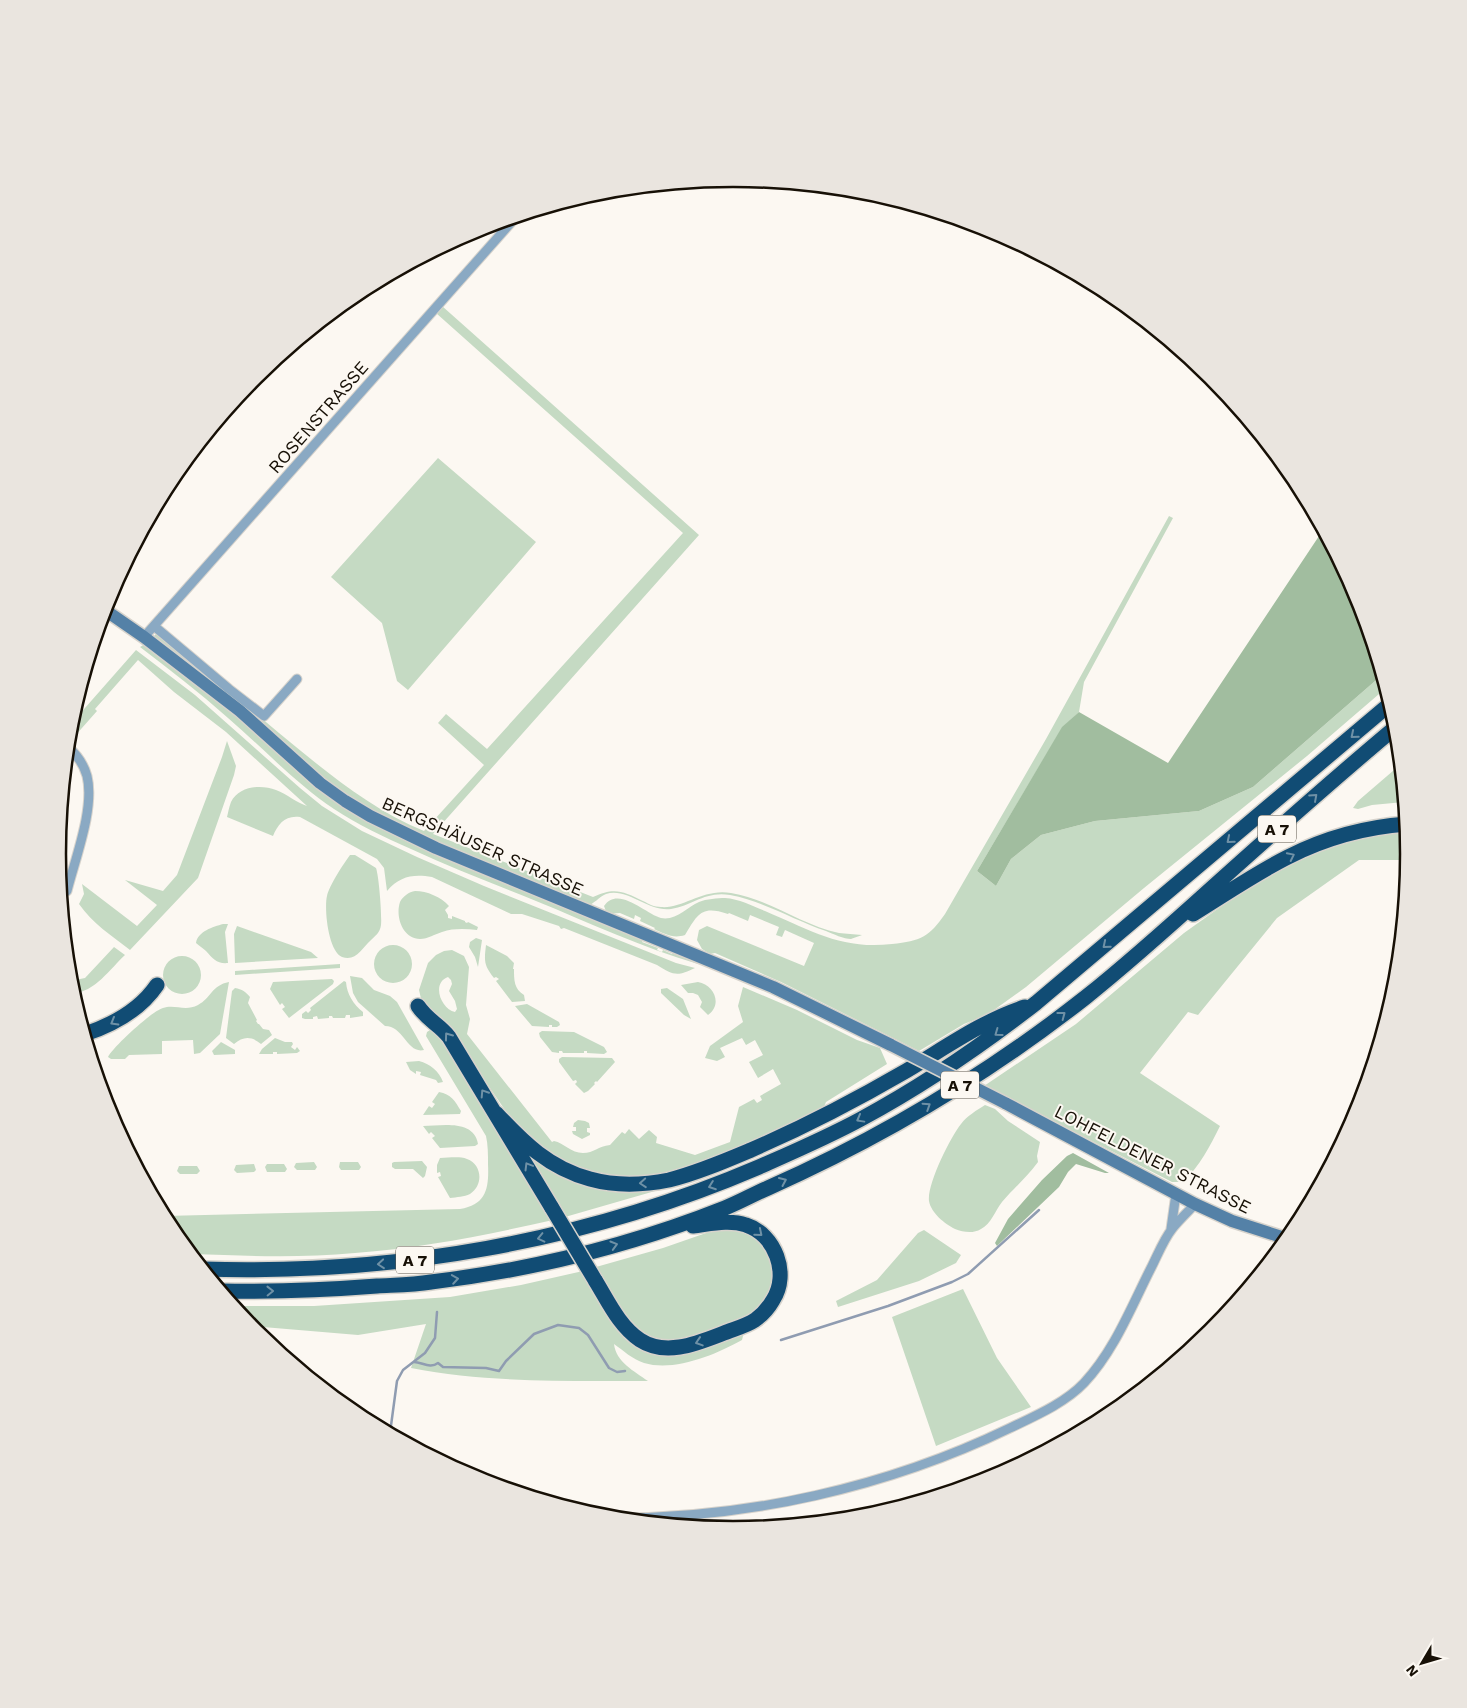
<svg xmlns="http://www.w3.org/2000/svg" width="1467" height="1708" viewBox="0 0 1467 1708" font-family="'Work Sans',sans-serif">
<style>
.green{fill:#c5dac3;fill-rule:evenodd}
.forest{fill:#a1bd9f}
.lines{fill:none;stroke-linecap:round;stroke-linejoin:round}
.stream{stroke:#8f9cb1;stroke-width:2.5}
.minor-casing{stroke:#d7d3cc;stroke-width:11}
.secondary-casing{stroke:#d7d3cc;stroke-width:15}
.motorway-casing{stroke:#d7d3cc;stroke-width:18}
.minor{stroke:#8aa9c3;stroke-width:9}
.secondary{stroke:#5481a7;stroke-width:12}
.motorway{stroke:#114c74;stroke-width:15}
.secondary-bridge-casing{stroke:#d7d3cc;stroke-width:15;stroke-linecap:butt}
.motorway-bridge-casing{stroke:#d7d3cc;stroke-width:18;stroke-linecap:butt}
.secondary-bridge{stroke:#5481a7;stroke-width:12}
.motorway-bridge{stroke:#114c74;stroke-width:15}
.oneway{stroke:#6f91a6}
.labels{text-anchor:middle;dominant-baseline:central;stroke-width:4;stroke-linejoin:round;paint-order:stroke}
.shield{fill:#fcf8f2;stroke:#5c564d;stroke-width:1}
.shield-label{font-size:16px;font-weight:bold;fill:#171006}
.street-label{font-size:18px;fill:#171006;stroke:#fcf8f2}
.rim{fill:none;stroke:#171006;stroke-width:2.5}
</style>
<rect width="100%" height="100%" fill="#fcf8f2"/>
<path class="green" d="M442,306L699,535L433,834L593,897C614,887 623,891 643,901C649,904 654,907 661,907C683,909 703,888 731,893C769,899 801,925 839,933C846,934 854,934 862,935C859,936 854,938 851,939C844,939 833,934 826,931C794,920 763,901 730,895C704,891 693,906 671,909C648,912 627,887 606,894C599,897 594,904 587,906L399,827L328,784L153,637L156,634L161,635C200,668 240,700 279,733C324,770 370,809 424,831L484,765L438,723L446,714L487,749L683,533L436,313Z
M438,458L536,542L408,690L397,681L382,623L331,577Z
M1169,516L1173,518L1084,682L1079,712L1062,728L977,871L996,886L1011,859L1041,835L1095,821L1199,811L1253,787L1382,675L1386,688L1307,756L1144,888L1026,987L987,1015L964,1024L919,1051L781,982L715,953L710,954L702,949L697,940L699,930L707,926L804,966L814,943L785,930L782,937L776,935L779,927L750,915L748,921L729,913L728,914C701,905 698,914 685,935C673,939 665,934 654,929L655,928L640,921L641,918L635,915L634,919L620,913L607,914L604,906C618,885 646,914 661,918C676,921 687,907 699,902C706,899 718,898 725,898C739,899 753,906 765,911C810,930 841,950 892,944C921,941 929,937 945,914L1046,739Z
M145,644L209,691L354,814L389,832L435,853L643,940L642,942L658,948L657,950L662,952L663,950L672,954L673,952L699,962L698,964C643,948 590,923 536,901C494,884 452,868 411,849C384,837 358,825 334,809C295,783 263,748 228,718C200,693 170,670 140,647Z
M136,650L195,695L300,788L322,806L362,831L417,857L484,886L676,963L695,968C677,977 673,975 657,965L564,928L561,929L559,926L522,914H511L432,877C413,874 400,876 387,891L384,868L377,859L300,817C285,815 278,824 273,836L227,817C228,813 229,807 231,802C239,786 261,784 276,790C287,794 297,803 307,806L226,732L174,692L138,660L95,709L97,711L74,737L69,732L70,725Z
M227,741L236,766L234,775L198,878L130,950C112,936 92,923 79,904L84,894L82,884L137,926L157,905L125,880L163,891L177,875L222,757Z
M1401,764L1404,802L1372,805L1358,809L1353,808L1358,801Z
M1407,829L1409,860H1359L1277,918L1198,1015L1188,1012L1140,1073L1220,1126C1210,1146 1200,1166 1183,1182H1172L984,1086L1076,1024L1184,933L1268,873L1331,843Z
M350,855H355L376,868C379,876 382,916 381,925C380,933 375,936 370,941C362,948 356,962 342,957C328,951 324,908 327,896C329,886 344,863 350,855Z
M415,891C427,891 441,897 449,906L445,910L448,915V918L452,919V916L465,921V922L467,923L468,922L478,927L477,930C466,929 454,928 442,932C435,934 428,939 420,939C403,939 395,917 400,902C403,896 409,892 415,891Z
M223,924H228L225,932L228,963C217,964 213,959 206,951C203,948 199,946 196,943C198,931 213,927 223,924Z
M237,926L311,952L318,958L235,963L234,934Z
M476,938L482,940L478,967L475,957L469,947L470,942Z
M486,945L507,956L514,963L513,969H514C514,980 514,989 524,995L525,1001L512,1002L496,981L499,979L496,977L494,978C484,965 484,962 486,945Z
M374 964a19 19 0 1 1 38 0a19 19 0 1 1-38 0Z
M114,947L125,955C111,968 94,993 73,993L70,981L85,978Z
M452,950L464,956L469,967L466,1005L470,1019L467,1034L552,1142L554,1141C564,1143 571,1153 583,1153C594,1153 598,1146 610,1145L622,1132L625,1134L629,1129L639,1139L649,1130L657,1137L656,1143L695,1155L730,1142L739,1107L754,1099L757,1103L762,1100L760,1096L781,1084L773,1069L758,1078L749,1062L763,1055L755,1040L746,1045L742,1038L720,1048L725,1057L717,1061L705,1058L710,1046L743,1022L738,1006L743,987L797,1010L857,1040L880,1048L887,1064L826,1102L823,1109L727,1152L691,1166L650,1177H608L556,1160L514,1123L452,1033L423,1007L419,990L428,963L436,955L444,951ZM448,977L451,980L452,984L449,991L455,1001L457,1009L455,1012C441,1009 431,983 448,977Z
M163 975a19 19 0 1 1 38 0a19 19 0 1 1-38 0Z
M340,964V968L235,975V971Z
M350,976L362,978L374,990L390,996L397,1002L424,1050C407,1054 404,1026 385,1026L358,1002L353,993Z
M332,979L334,981L333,984L289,1018L282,1009L285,1007L282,1003L280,1005L270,989L273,982Z
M344,981L346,982C347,994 353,1004 363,1012V1016L350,1018V1015H346L345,1018H333L332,1016H329V1018L318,1019L317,1016L313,1017V1019H305L302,1018V1014L306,1011L308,1013L311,1010L310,1008Z
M229,982L220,1034L200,1053L194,1054L193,1040L162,1041V1054L129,1055L125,1059H111L108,1057C113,1047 152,1011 163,1008C175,1004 185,1012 198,1005C211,998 212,985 229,982Z
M698,982C714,985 723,1004 708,1015L700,1007L702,1002L698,995L693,993H688L681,985Z
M235,988C242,989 246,992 250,997L248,1003L257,1020L256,1021L258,1024H259L263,1029L269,1030L272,1035L261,1044C252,1036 243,1036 234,1044L226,1038L232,991Z
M667,988L683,999L691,1019L684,1015L661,993V989Z
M527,1004L559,1022L560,1025L557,1027H552V1025H549V1027L532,1026L515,1006Z
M430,1030L437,1031L553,1220C487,1235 422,1248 355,1253C301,1258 246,1256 192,1254L171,1229L164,1216L460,1209C487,1205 489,1187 488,1164C488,1154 488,1145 486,1136L426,1036L427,1032Z
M542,1031L574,1032L604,1047L607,1052L604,1054L587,1053V1051H584V1053H563L562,1051H559V1053L552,1052L540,1037L539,1033Z
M275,1038L285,1042H292L293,1044L291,1047L295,1050L297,1047L300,1051L297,1053L277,1054V1052H273V1054H259L262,1049Z
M221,1042L235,1050V1054L214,1055L212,1051Z
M562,1057L612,1058L615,1062L597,1082L596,1081L594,1083L595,1084L588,1091L584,1093L575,1084L577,1082L576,1080L573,1081L559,1062V1059Z
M419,1061C430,1064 439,1071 443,1082L438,1083L436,1080L420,1075L421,1072L416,1071V1074L410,1070L406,1062Z
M439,1092C451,1094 455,1101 461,1111L460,1114L423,1115L429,1106L432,1108L435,1104L432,1102Z
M985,1105L995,1109L1008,1121L1040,1142L1037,1156L1038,1162C1027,1177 1014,1188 1002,1202C995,1211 991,1224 981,1229C973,1234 963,1232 955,1229C945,1224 931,1213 929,1201C927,1184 950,1138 961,1124C967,1116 977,1110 985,1105Z
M578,1120L585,1121L589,1123L590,1128H587V1132L590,1133V1135L582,1139L573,1134L572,1131H576V1127H573L574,1123Z
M423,1126C441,1126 474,1119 478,1144L475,1146L440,1148L432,1138L435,1136L431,1132L429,1134Z
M534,1157L553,1169L661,1185L662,1189L565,1217L531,1160Z
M440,1158C449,1158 459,1156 467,1159C483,1165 483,1186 470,1194C464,1197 457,1197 450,1198L438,1177L441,1176L440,1172L437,1173V1165Z
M422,1161L427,1167L425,1176L423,1178L413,1169H395L392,1167V1163L394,1162Z
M314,1162L317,1167L315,1170H297L294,1167L296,1163Z
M340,1162H358L361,1167L359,1170H341L339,1167Z
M254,1164L256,1170L254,1172L237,1173L234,1170L236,1165Z
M267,1164H284L287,1169L285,1172H267L265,1167Z
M179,1166H197L200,1171L197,1174H180L177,1171Z
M728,1229C739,1231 751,1233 760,1242C777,1260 777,1290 759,1307C747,1319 695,1339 678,1340C668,1341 657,1341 648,1337C623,1323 610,1291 596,1267L663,1248L709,1232Z
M924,1230L961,1255L956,1263L919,1281L838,1307L836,1301L877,1280L918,1233Z
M583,1271L639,1346L744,1332L742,1340C715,1355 674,1372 644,1363C632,1359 624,1351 614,1344C616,1362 634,1371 648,1381C568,1381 489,1383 411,1368L426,1324L358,1335L251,1326L234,1306H314L450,1297L521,1285Z
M963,1289L997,1358L1031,1407L936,1446L892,1317Z"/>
<path class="forest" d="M1323,530L1358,596L1382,675L1253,787L1199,811L1095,821L1041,835L1011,859L996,886L977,871L1062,727L1079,712L1168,763Z
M1073,1153L1109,1173H1105L1076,1164L1068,1172L1059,1187L997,1246L995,1243L1008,1219L1042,1180L1067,1156Z"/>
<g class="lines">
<path class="stream" d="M781,1340L888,1306L952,1282L968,1274L1039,1210
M414,1362C422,1362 430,1369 438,1363L443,1367L486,1368L499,1371L506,1361L534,1334L558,1325L579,1328L588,1335L609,1368L617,1372L625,1371
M390,1433L397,1381L403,1370L425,1353L435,1338L437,1312"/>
<g class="minor-casing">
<path id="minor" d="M154,626L229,689L264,716L297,679
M144,637L516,217
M67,891C75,859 95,808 87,776C84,765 76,754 68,747
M1171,1229L1176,1194
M611,1518C747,1519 888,1487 1010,1428C1035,1416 1065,1403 1084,1383C1115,1350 1132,1305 1152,1266C1158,1254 1164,1239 1172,1229C1179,1220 1188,1212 1195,1204"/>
</g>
<g class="secondary-casing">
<path id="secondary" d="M105,610L144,637L240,711L320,783L345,801L370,816L436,848L773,987L891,1045
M1005,1103L1195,1204L1232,1221L1288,1239"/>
</g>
<g class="motorway-casing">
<path id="motorway" d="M1193,914C1224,895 1256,873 1288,857C1325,838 1366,827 1407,824
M418,1006C428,1021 439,1024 449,1037L552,1208
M85,1034C112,1025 140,1010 157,985
M496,1113C524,1143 549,1168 590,1179C615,1186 644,1185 669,1180C697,1173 725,1161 751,1150C804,1127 856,1100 906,1071C945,1048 982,1021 1025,1007
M203,1269C394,1275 584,1242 759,1167C793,1152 828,1137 861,1119C922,1086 981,1046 1036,1003L1391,703
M595,1280C608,1301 619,1326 640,1340C666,1357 698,1343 724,1333C734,1329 746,1326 755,1320C762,1315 769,1307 773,1300C790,1274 775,1234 746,1225C729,1219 710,1224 693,1226
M222,1291C274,1292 325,1290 377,1286C395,1285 413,1285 431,1282C531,1270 632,1245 725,1208C740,1202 754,1194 768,1188C883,1137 987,1075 1086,997C1130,962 1172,924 1214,886C1274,832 1335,778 1397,726"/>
</g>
<use href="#minor" class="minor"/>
<use href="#secondary" class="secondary"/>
<use href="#motorway" class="motorway"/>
<g class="secondary-bridge-casing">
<path id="secondary-bridge" d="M891,1045L1005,1103"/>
</g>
<g class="motorway-bridge-casing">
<path id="motorway-bridge" d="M552,1208L595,1280"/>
</g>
<use href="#secondary-bridge" class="secondary-bridge"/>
<use href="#motorway-bridge" class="motorway-bridge"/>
</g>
<defs><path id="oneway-chevron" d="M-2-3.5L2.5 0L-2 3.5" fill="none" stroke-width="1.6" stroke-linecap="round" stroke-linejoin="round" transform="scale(1.25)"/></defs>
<g class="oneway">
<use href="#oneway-chevron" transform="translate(1354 735) rotate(140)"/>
<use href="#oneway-chevron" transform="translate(1314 797) rotate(-42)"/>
<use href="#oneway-chevron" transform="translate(1230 840) rotate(140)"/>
<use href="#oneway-chevron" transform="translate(1291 856) rotate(-26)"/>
<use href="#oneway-chevron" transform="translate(1106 945) rotate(140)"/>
<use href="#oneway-chevron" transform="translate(1062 1015) rotate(-37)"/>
<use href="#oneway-chevron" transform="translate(114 1022) rotate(150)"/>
<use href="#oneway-chevron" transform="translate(998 1033) rotate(144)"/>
<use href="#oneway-chevron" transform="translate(448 1036) rotate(-126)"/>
<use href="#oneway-chevron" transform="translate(484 1093) rotate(-123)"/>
<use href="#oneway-chevron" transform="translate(927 1106) rotate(-33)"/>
<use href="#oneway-chevron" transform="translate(860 1119) rotate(151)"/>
<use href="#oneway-chevron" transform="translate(528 1166) rotate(-121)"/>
<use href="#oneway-chevron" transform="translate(783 1181) rotate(-24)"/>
<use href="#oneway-chevron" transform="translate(643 1183) rotate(176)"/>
<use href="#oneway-chevron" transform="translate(712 1186) rotate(160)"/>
<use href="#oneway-chevron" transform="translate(759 1233) rotate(40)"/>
<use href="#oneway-chevron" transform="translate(541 1238) rotate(167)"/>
<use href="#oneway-chevron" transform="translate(614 1245) rotate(-16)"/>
<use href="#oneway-chevron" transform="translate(381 1264) rotate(175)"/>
<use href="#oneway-chevron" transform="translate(455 1279) rotate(-9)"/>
<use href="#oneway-chevron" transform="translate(270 1291) rotate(-1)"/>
<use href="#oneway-chevron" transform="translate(699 1342) rotate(162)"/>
</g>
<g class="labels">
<g class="shield">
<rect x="1258" y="815.5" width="38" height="27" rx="4"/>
<rect x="941" y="1071.5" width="38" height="27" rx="4"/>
<rect x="396" y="1246.5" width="38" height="27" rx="4"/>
</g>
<g class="shield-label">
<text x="1277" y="829">A 7</text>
<text x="960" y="1085">A 7</text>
<text x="415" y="1260">A 7</text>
</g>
<g class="street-label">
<text transform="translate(318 417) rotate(-49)">ROSENSTRASSE</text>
<text transform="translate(483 846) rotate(24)">BERGSHÄUSER STRASSE</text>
<text transform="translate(1153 1159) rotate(27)">LOHFELDENER STRASSE</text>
</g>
</g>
<path d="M0 0H1467V1708H0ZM66 854a667 667 0 1 1 1334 0a667 667 0 1 1-1334 0Z" fill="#eae5df" fill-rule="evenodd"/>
<path class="rim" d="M66 854a667 667 0 1 1 1334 0a667 667 0 1 1-1334 0Z"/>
<g transform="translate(1422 1663) rotate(232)" stroke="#fcf8f2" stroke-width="4" paint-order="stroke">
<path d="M0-4L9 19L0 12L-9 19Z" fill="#171006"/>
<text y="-8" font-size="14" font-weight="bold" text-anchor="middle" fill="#171006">N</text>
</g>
</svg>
